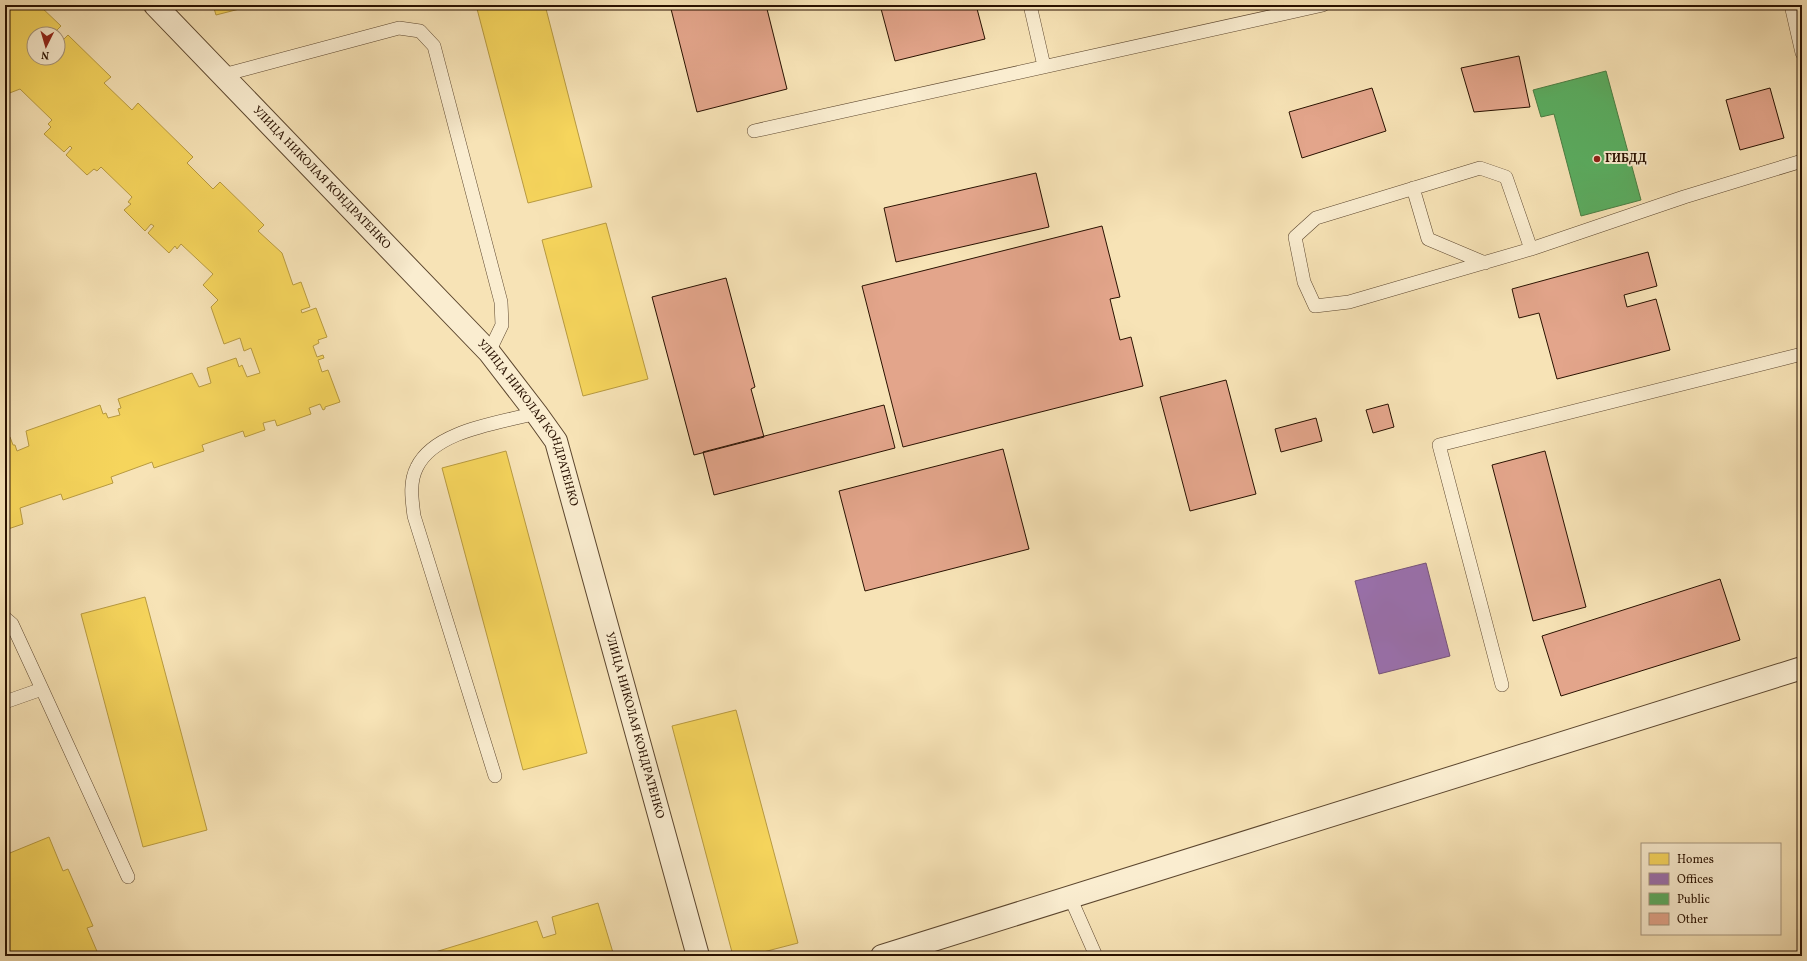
<svg xmlns="http://www.w3.org/2000/svg" width="1807" height="961" viewBox="0 0 1807 961" font-family="Vollkorn,serif">
<style>
.homes{fill:#f6d55c;stroke:#b89a40}
.offices{fill:#9970ab;stroke:#775478}
.public{fill:#5aae61;stroke:#4b7f44}
.building{fill:#e3a58b;stroke:#291100}
.lines{fill:none;stroke-linecap:round;stroke-linejoin:round}
.service-casing{stroke:#5c462e;stroke-width:14}
.minor-casing{stroke:#5c462e;stroke-width:24}
.service{stroke:#faedd0;stroke-width:13}
.minor{stroke:#faedd0;stroke-width:22}
.poi-dot{fill:#8f2418;stroke:#faedd0;stroke-width:1.5}
.labels{text-anchor:middle;dominant-baseline:central;stroke-width:4;stroke-linejoin:round;paint-order:stroke}
.poi-label{font-size:12px;font-weight:bold;fill:#291100;stroke:#faedd0;text-anchor:start}
.street-label{font-size:12px;fill:#291100;stroke:#faedd0}
</style>
<rect width="100%" height="100%" fill="#f7e3b6"/>
<filter id="stains"><feTurbulence type="fractalNoise" baseFrequency=".005" numOctaves="4"/><feColorMatrix values="0 0 0 0 .2 0 0 0 0 .09 0 0 0 0 .02 0 0 0 .5 -.17"/></filter>
<radialGradient id="worn" r=".72"><stop offset=".6" stop-color="#630" stop-opacity="0"/><stop offset="1" stop-color="#630" stop-opacity=".3"/></radialGradient>
<path class="homes" d="M5,5H39L61,26L53,34H34V58H58V39L61,42L68,35L111,77L104,83L132,110L138,103L193,157L187,163L213,189L220,182L264,225L258,231L282,253L293,285L301,282L310,307L301,310L302,313L316,308L327,337L318,340L319,343L313,346L317,357L323,355L324,358L318,360L322,372L328,370L340,402L325,407V409L323,410L320,404L309,408L311,414L277,426L275,420L263,423L265,430L245,437L243,431L202,445L204,451L154,468L152,462L111,477L113,483L63,500L61,494L20,508L23,524L5,530V438L10,437L13,445H15L17,451L29,446L26,431L100,405L103,414L106,413L108,418L120,415L118,409L121,408L118,399L192,373L199,387L211,383L207,368L236,358L239,367L242,365L247,377L260,373L251,348L244,351L240,338L224,344L211,307L218,300L203,285L213,274L181,244L177,249L175,246L169,253L148,233L154,226L151,224L145,231L124,210L131,204L128,202L132,197L101,167L97,171L94,169L87,175L66,155L72,148L70,146L64,152L44,134L51,127L48,124L52,120L20,89L7,94L8,97L5,98Z
M213,5H255L216,15Z
M476,5H545L592,187L528,203Z
M606,223L648,379L583,396L542,240Z
M506,451L587,753L523,770L442,468Z
M145,597L207,830L143,847L81,614Z
M736,710L798,943L748,956H733L672,726Z
M49,837L63,871L68,869L93,926L87,928L99,956H5V855Z
M598,903L614,956H422L537,921L543,938L556,934L552,917Z"/>
<path class="offices" d="M1426,563L1450,656L1379,674L1355,581Z"/>
<path class="public" d="M1606,71L1641,200L1581,216L1554,114L1541,117L1533,90Z"/>
<path class="building" d="M670,5H766L787,89L697,112Z
M880,5H976L985,39L895,61Z
M1519,56L1530,107L1474,112L1461,68Z
M1372,88L1386,131L1302,158L1289,112Z
M1770,88L1784,138L1740,150L1726,100Z
M1036,173L1049,227L896,262L884,208Z
M1102,226L1120,297L1110,299L1120,340L1131,337L1143,386L903,447L862,286Z
M1648,252L1657,286L1624,295L1627,307L1656,299L1670,350L1557,379L1539,313L1519,318L1512,289Z
M726,278L755,387L751,389L764,437L694,455L652,297Z
M1226,380L1256,494L1190,511L1160,397Z
M1388,404L1394,427L1373,433L1366,410Z
M884,405L895,448L714,495L703,452Z
M1316,418L1322,441L1281,452L1275,429Z
M1003,449L1029,549L865,591L839,491Z
M1545,451L1586,607L1533,621L1492,465Z
M1720,579L1740,640L1561,696L1542,636Z"/>
<g class="lines">
<g class="service-casing">
<path id="service" d="M1030,5L1044,66
M1791,5L1802,53
M223,75L399,28L420,31L434,46L501,302L502,325L489,352
M754,131L1323,5
M1413,188L1428,239L1485,263
M1531,249L1506,177L1480,168L1316,218L1295,237L1304,282L1315,306L1349,302L1531,249L1684,197L1802,161
M5,618L12,624L42,689
M1502,685L1439,445L1802,354
M5,702L42,689L128,877
M495,776L414,516C412,500 409,482 417,467C435,430 500,423 536,413
M1070,897L1096,956"/>
</g>
<g class="minor-casing">
<g id="minor">
<path id="s1" d="M155,5L489,352L536,413L556,441L698,956"/>
<path d="M882,956L1802,668"/>
</g>
</g>
<use href="#service" class="service"/>
<use href="#minor" class="minor"/>
</g>
<circle class="poi-dot" cx="1597" cy="159" r="4"/>
<g class="labels">
<g class="poi-label">
<text x="1605" y="159">ГИБДД</text>
</g>
<g class="street-label">
<text stroke="none"><textPath href="#s1" startOffset="240">УЛИЦА НИКОЛАЯ КОНДРАТЕНКО</textPath></text>
<text stroke="none"><textPath href="#s1" startOffset="564">УЛИЦА НИКОЛАЯ КОНДРАТЕНКО</textPath></text>
<text stroke="none"><textPath href="#s1" startOffset="888">УЛИЦА НИКОЛАЯ КОНДРАТЕНКО</textPath></text>
</g>
</g>
<rect width="1807" height="961" fill="none" stroke="#f7e3b6" stroke-width="20"/>
<rect x="6" y="6" width="1795" height="949" fill="none" stroke="#291100" stroke-width="2"/>
<rect x="10" y="10" width="1787" height="941" fill="none" stroke="#291100"/>
<rect x="1641" y="843" width="140" height="92" fill="#faedd0" stroke="#a6957d"/>
<rect x="1649" y="853" width="20" height="12" fill="#f6d55c" stroke="#a6957d"/>
<text x="1677" y="863" font-size="12" fill="#291100">Homes</text>
<rect x="1649" y="873" width="20" height="12" fill="#9970ab" stroke="#a6957d"/>
<text x="1677" y="883" font-size="12" fill="#291100">Offices</text>
<rect x="1649" y="893" width="20" height="12" fill="#5aae61" stroke="#a6957d"/>
<text x="1677" y="903" font-size="12" fill="#291100">Public</text>
<rect x="1649" y="913" width="20" height="12" fill="#e3a58b" stroke="#a6957d"/>
<text x="1677" y="923" font-size="12" fill="#291100">Other</text>
<g transform="translate(46 46) rotate(185)"><circle r="19" fill="#faedd0" stroke="#a6957d"/>
<path d="M0-3L7 15L0 10L-7 15Z" fill="#8f2418"/>
<text y="-6" font-size="11" font-weight="bold" text-anchor="middle" fill="#291100">N</text>
</g>
<rect width="100%" height="100%" filter="url(#stains)"/>
<rect width="100%" height="100%" fill="url(#worn)"/>
</svg>
